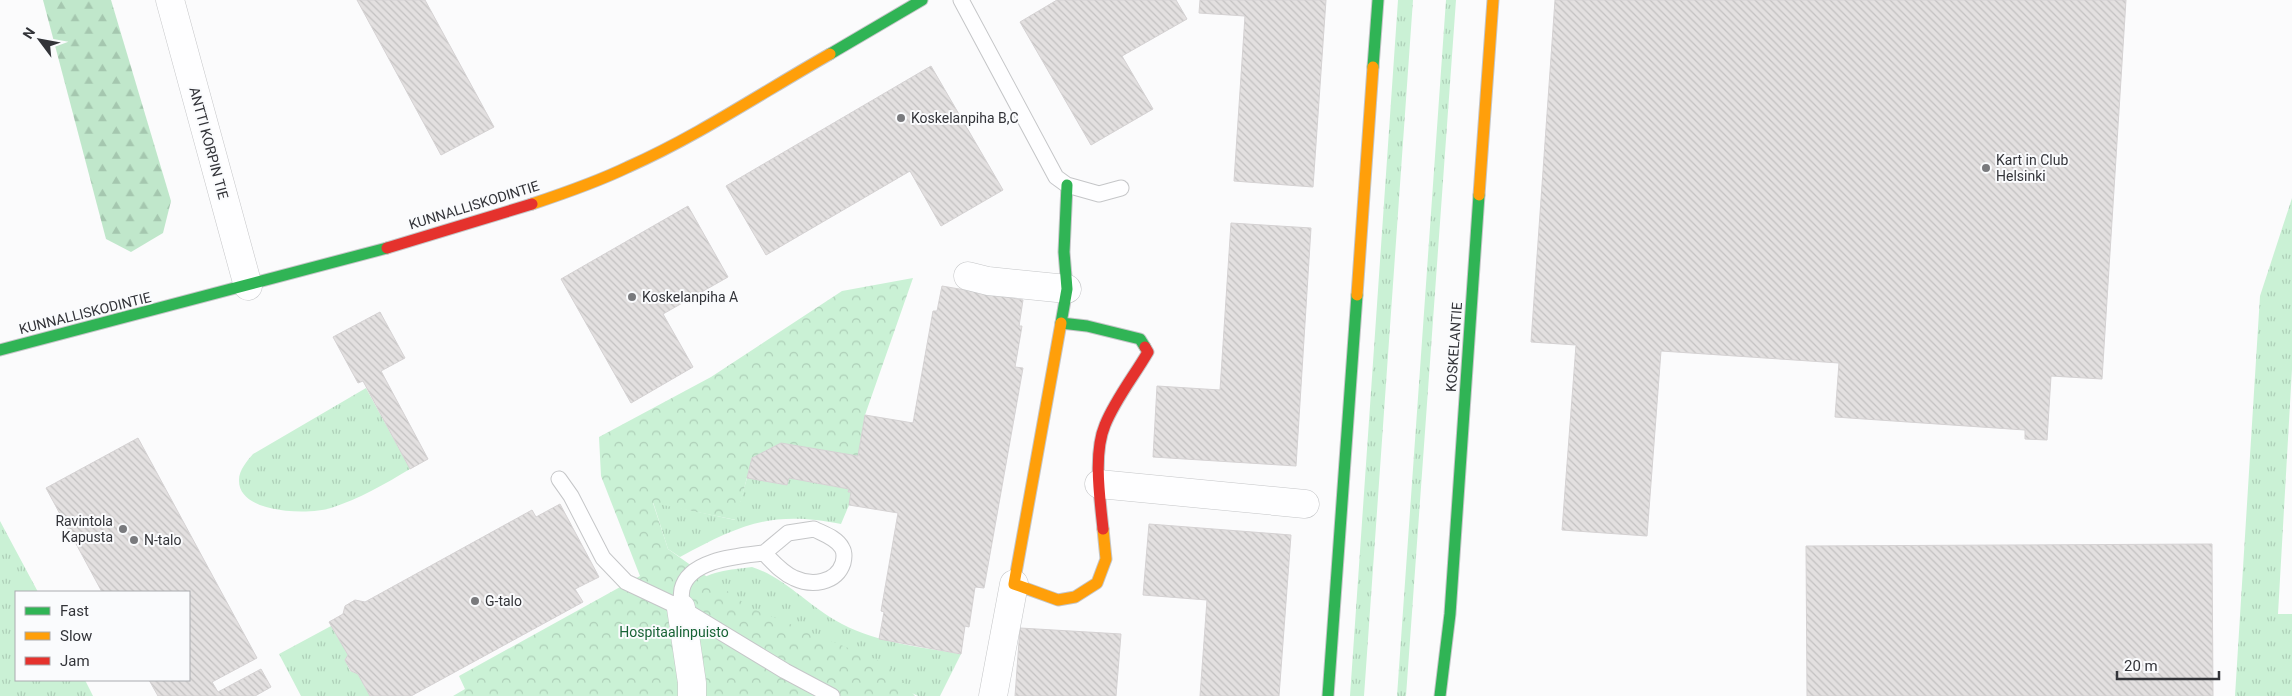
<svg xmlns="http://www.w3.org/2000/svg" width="2292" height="696" viewBox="0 0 2292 696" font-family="Roboto,sans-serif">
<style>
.grass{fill:url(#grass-tufts)}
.forest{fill:url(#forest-firs)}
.park{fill:url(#park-crowns)}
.building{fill:url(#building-back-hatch);stroke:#d5d2d3}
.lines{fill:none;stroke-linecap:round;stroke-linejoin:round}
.lane-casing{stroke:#c5c6c8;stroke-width:17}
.street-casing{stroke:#c5c6c8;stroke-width:29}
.fast-casing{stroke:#c5c6c8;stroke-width:13}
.slow-casing{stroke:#c5c6c8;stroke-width:13}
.jam-casing{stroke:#c5c6c8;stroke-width:13}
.lane{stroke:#fefeff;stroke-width:15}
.street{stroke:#fefeff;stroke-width:28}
.fast{stroke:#30b455;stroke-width:11}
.slow{stroke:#ff9f0a;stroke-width:11}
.jam{stroke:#e5322d;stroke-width:11}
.poi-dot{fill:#797a7d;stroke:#fafbfd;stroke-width:2}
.labels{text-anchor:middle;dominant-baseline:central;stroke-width:4;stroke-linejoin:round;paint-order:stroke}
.poi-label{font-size:14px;fill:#333439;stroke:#fafbfd;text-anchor:start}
.street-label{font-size:14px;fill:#333439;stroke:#fafbfd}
.park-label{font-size:14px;fill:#176335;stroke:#fafbfd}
</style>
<defs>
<pattern id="grass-tufts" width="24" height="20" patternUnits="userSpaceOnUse" patternTransform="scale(1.25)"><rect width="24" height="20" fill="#caf1d5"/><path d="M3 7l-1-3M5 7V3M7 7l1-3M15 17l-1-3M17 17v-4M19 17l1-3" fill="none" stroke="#aecfb8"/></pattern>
<pattern id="forest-firs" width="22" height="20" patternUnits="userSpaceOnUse" patternTransform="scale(1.25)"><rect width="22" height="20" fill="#c0e7cb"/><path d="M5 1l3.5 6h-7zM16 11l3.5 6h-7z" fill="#a5c7af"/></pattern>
<pattern id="park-crowns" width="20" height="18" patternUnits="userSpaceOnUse" patternTransform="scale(1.25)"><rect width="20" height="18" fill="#caf1d5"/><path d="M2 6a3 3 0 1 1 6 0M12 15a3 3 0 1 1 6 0" fill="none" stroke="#aecfb8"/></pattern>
<pattern id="building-back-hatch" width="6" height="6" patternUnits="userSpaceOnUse" patternTransform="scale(1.25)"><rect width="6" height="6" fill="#e3e0e0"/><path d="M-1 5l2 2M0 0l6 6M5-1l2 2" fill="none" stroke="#c3c1c1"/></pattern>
</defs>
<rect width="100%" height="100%" fill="#fbfbfc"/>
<path class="grass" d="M1398,0H1413L1364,696H1350Z
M1446,0H1456L1406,696H1397Z
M2292,198V369L2278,614H2292V696H2235L2260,296Z
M366,388L410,469C385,484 359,499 331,508C309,515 238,514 239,480C239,470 247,461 253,454Z
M747,478L787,485L789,478L849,489L848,492H851L849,505L841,524C771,510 740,525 680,557L668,549L653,502L735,520Z
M0,521L38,592H16V680H85L93,696H0Z
M752,567C786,578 810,608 842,624C879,643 920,647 961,654L940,696H918L693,588C704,570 732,570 752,567Z
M331,626L348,655L345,660L350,671L358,674L370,696H301L279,654Z"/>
<path class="forest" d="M43,0H111L171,201L163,233L131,252L106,239Z"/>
<path class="park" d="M913,278L865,415L858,456L781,443L752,458L736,520L653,503L668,549L751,608L887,664L915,696H453L465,689L459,676L640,576L601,476L599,437L711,377L842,291Z"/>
<path class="building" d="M357,0H425L494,127L441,155Z
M1057,0H1176L1187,19L1122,56L1153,109L1091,145L1020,22Z
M1200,0H1326L1313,187L1234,181L1245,16L1199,13Z
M1555,0H2126L2102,379L2051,376L2047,440L2025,439V430L1835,417L1839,363L1661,351L1647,536L1562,530L1576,345L1531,342Z
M931,66L1003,190L941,226L910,171L766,255L726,186Z
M688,206L728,277L663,314L693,367L631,403L561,279Z
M1231,223L1311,228L1296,466L1153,457L1157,386L1220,390Z
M942,286L1023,300L1019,326H1022L1015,367L1023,368L984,588L975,587L969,627L965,626L961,654L879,639L884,612L881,611L898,513L849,505L851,492H848L849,489L789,478L787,485L747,478L752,458L781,443L858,456L865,415L913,423L933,311H937Z
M380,312L405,358L381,371L428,459L410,469L363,381L358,383L333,337Z
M138,438L257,658L212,682L218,692L261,669L271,687L255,696H158L149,680H189V592H102L46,488Z
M560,504L599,577L575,589L583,602L411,696H370L358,674L351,671L345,660L348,655L329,622L343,614L345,606L355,600L365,602L532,510L536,517Z
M1149,524L1291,535L1279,696H1200L1207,600L1143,595Z
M2212,544L2213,696H1807L1806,546Z
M1020,628L1121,634L1116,696H1015Z"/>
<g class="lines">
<g class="lane-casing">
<path id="lane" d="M961,0L1056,177L1067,185L1099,194L1121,188
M559,479L571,496L603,558L626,582L681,608L785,671L832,696
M814,529C824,534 837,538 842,548C845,553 844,559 843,563C836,584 811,586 794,578C782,573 773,562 764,553L788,533Z
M681,608C681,602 681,595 682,589C689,559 740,556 764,553"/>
</g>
<g class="street-casing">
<path id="street" d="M170,0L248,286
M968,276L988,281L1067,289
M1099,484L1305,504
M681,608L692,683V696
M993,696L1014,584"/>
</g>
<g class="fast-casing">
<path id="fast" d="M830,54L922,0
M1373,67L1378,0
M1067,185L1064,252L1067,289L1061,323L1087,326L1140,339L1145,347
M0,350L387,248
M1328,696L1357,295
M1440,696L1450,614L1479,195"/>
</g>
<g class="slow-casing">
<path id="slow" d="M1479,195L1493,0
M532,204C565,193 597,182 628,167C698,136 763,92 830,54
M1357,295L1373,67
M1061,323L1014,584L1058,600L1075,597L1097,583L1106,559L1103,529"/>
</g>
<g class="jam-casing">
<path id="jam" d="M387,248L532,204
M1103,529C1100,499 1093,453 1105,425C1115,400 1134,376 1148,352L1145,347"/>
</g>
<use href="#lane" class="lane"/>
<use href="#street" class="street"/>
<use href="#fast" class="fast"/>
<use href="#slow" class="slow"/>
<use href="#jam" class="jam"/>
</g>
<g class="poi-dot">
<circle cx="901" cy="118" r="5"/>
<circle cx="1986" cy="168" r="5"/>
<circle cx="632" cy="297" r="5"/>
<circle cx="123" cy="529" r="5"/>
<circle cx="134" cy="540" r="5"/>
<circle cx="475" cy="601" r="5"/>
</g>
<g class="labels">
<g class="poi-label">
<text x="911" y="118">Koskelanpiha B,C</text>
<text x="1996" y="160">Kart in Club<tspan x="1996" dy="16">Helsinki</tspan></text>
<text x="642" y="297">Koskelanpiha A</text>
<text x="113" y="521" text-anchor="end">Ravintola<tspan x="113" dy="16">Kapusta</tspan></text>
<text x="144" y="540">N-talo</text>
<text x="485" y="601">G-talo</text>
</g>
<g class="street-label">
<text transform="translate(209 143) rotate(75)">ANTTI KORPIN TIE</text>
<text transform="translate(474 205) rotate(-17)">KUNNALLISKODINTIE</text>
<text transform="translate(85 313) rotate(-14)">KUNNALLISKODINTIE</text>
<text transform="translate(1454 347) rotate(-86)">KOSKELANTIE</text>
</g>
<g class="park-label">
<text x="674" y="632">Hospitaalinpuisto</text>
</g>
</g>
<rect x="15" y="591" width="175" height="90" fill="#fafbfd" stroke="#aaabaf"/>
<rect x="25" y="607" width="25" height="8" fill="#30b455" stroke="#aaabaf"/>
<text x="60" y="616" font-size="15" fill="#333439">Fast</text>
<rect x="25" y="632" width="25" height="8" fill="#ff9f0a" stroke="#aaabaf"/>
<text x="60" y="641" font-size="15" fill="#333439">Slow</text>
<rect x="25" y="657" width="25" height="8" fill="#e5322d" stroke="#aaabaf"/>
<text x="60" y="666" font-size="15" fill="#333439">Jam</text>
<g transform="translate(40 40) rotate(302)" stroke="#fafbfd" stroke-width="4" paint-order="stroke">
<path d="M0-4L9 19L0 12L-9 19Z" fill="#333439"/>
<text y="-8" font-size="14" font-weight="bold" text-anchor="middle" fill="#333439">N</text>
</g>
<path d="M2117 671v8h102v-8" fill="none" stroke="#333439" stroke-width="2.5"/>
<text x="2124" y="671" font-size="15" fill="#333439" stroke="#fafbfd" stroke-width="4" paint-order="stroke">20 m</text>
</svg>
